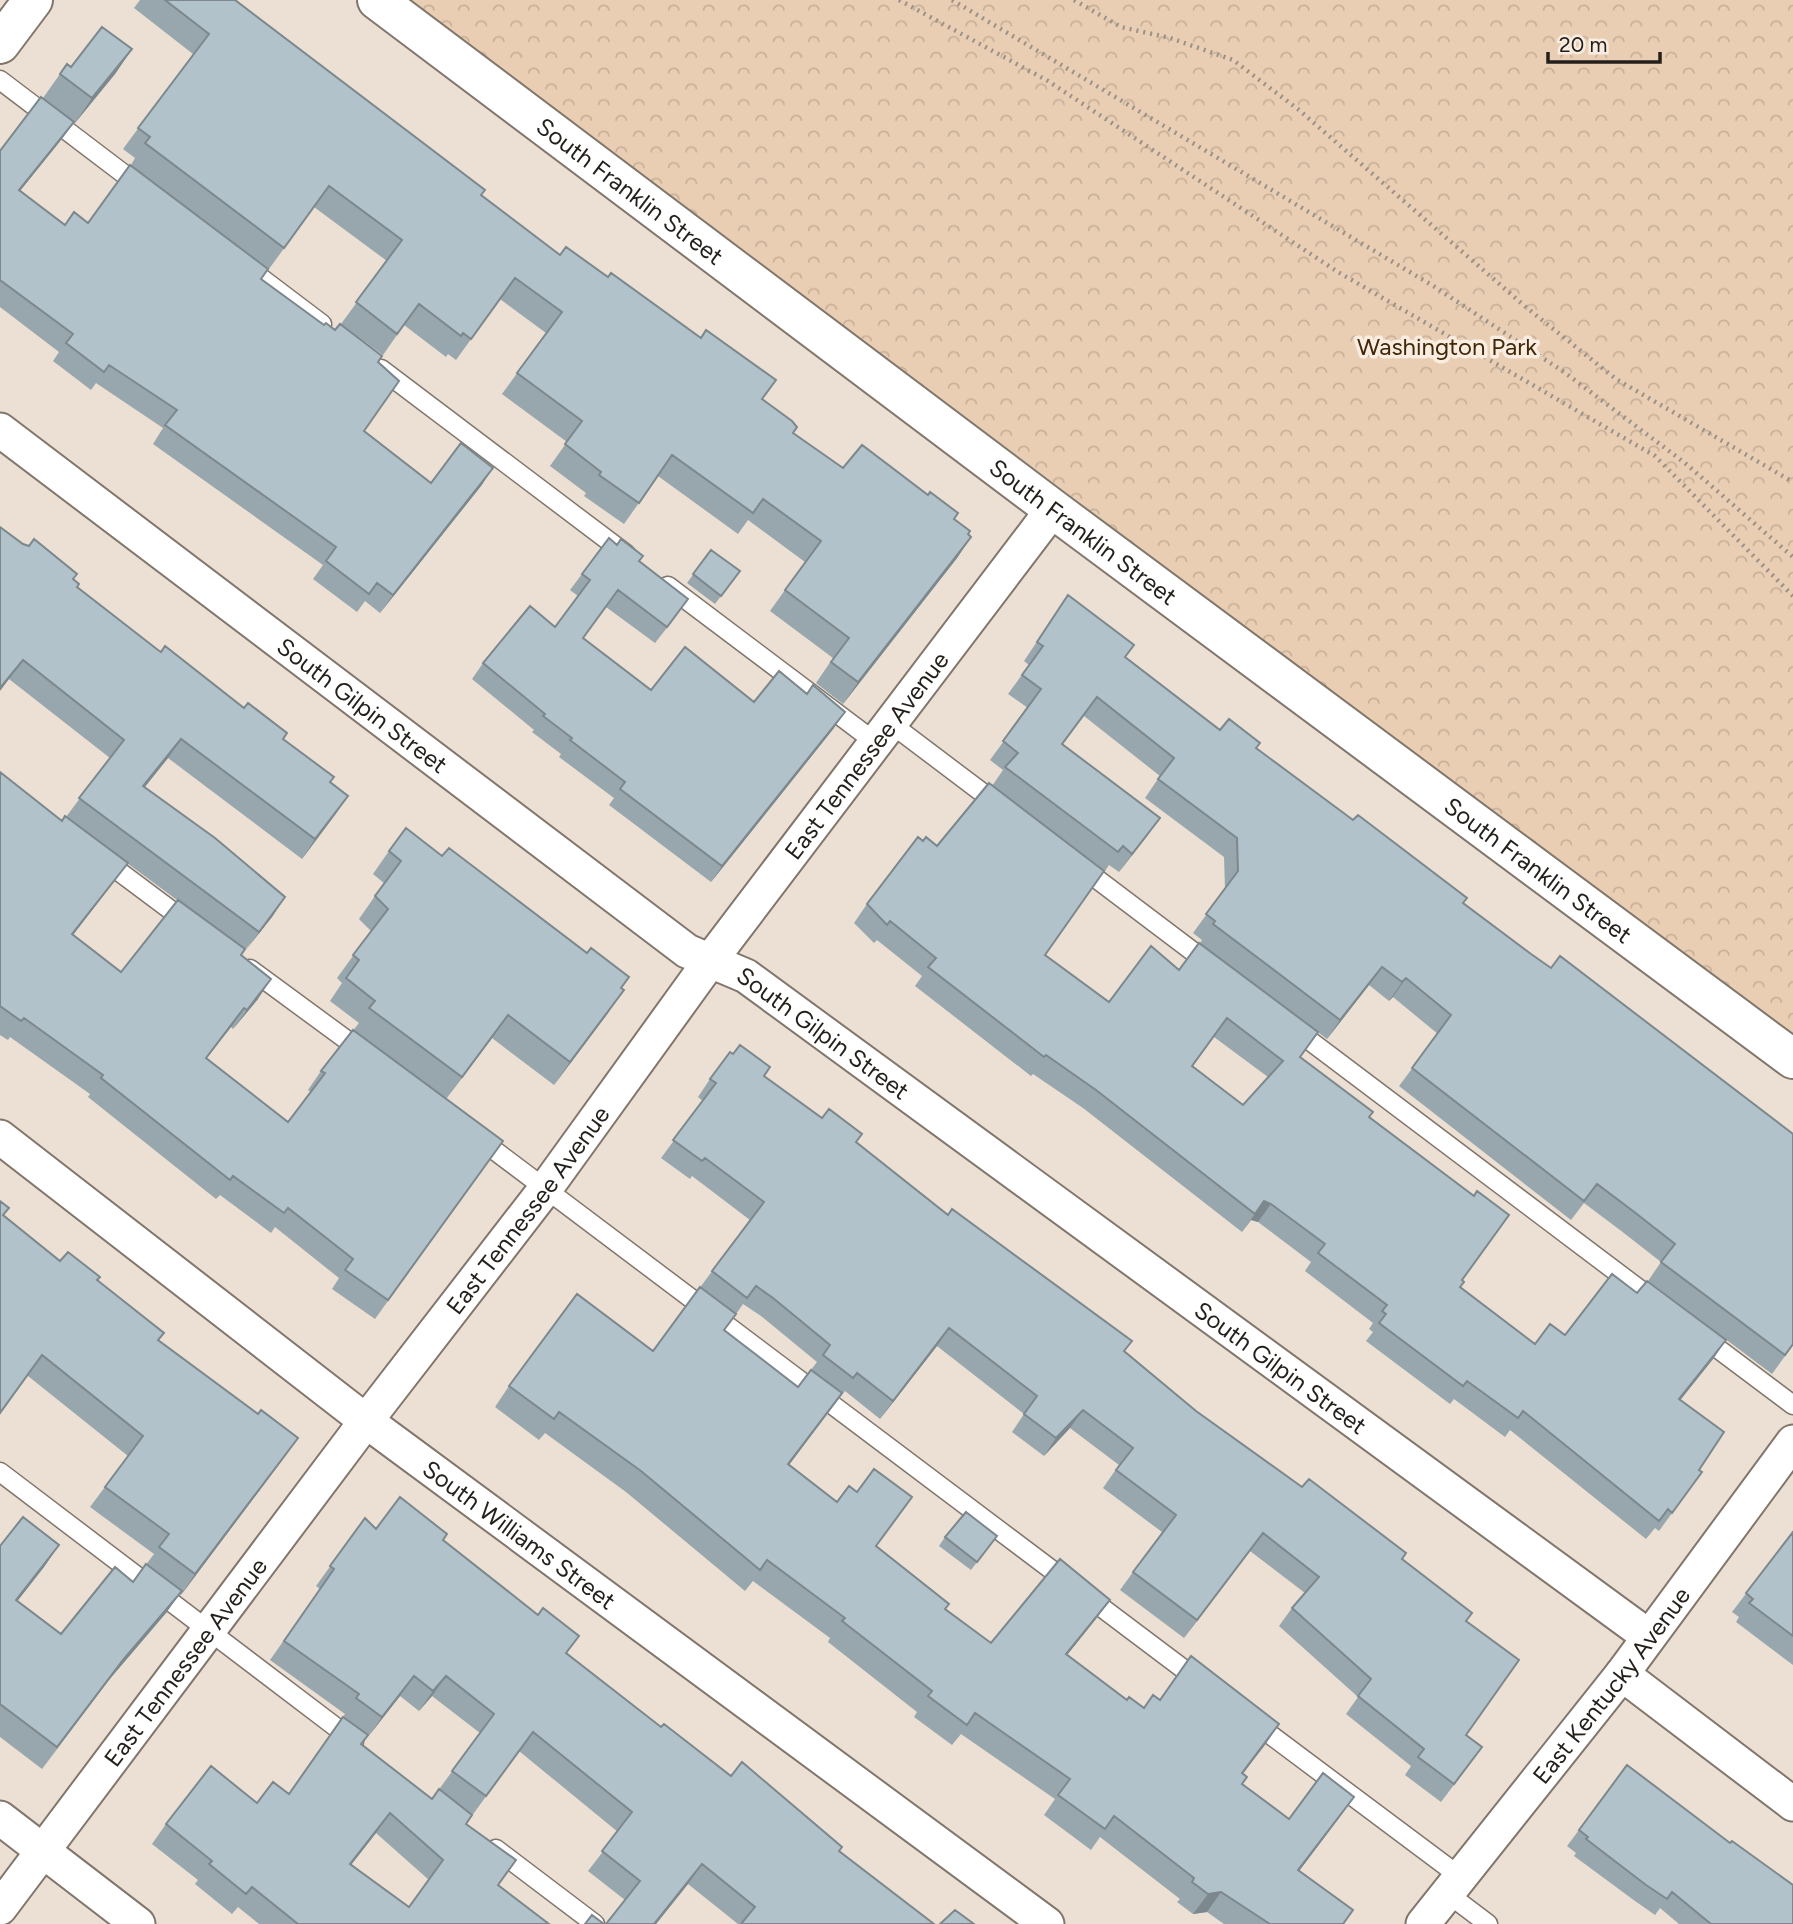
<svg xmlns="http://www.w3.org/2000/svg" width="1793" height="1924" viewBox="0 0 1793 1924" font-family="Figtree,sans-serif">
<style>
.park{fill:url(#park-crowns)}
.lines{fill:none;stroke-linecap:round;stroke-linejoin:round}
.lane-casing{stroke:#81766b;stroke-width:21}
.street-casing{stroke:#81766b;stroke-width:37}
.secondary-casing{stroke:#81766b;stroke-width:42}
.path{stroke:#9b9188;stroke-width:4.5;stroke-dasharray:2 5;stroke-linecap:butt}
.lane{stroke:#fff;stroke-width:18}
.street{stroke:#fff;stroke-width:33}
.secondary{stroke:#fff;stroke-width:38}
.wall{fill:#98a7ae;fill-rule:evenodd}
.shaded-wall{fill:#7c888d}
.building{fill:#b1c2ca;stroke:#7c888d;stroke-width:2;fill-rule:evenodd}
.labels{text-anchor:middle;dominant-baseline:central;stroke-width:7;stroke-linejoin:round;paint-order:stroke}
.street-label{font-size:24px;fill:#231f1a;stroke:#f9ece0}
.park-label{font-size:24px;fill:#412707;stroke:#f9ece0}
</style>
<defs>
<pattern id="park-crowns" width="20" height="18" patternUnits="userSpaceOnUse" patternTransform="scale(1.75)"><rect width="20" height="18" fill="#e9ceb3"/><path d="M2 6a3 3 0 1 1 6 0M12 15a3 3 0 1 1 6 0" fill="none" stroke="#c8b099"/></pattern>
</defs>
<rect width="100%" height="100%" fill="#ecdfd3"/>
<path class="park" d="M411,0H1793V1039Z"/>
<g class="lines">
<g class="lane-casing">
<path id="lane" d="M0,80L141,187
M244,265L322,324
M381,369L626,554
M668,586L875,742
M890,723L1000,806
M101,858L188,923
M1081,867L1212,966
M250,969L363,1052
M1293,1028L1659,1304
M478,1138L1202,1683
M1701,1336L1793,1405
M0,1472L354,1741
M1252,1721L1462,1878
M496,1849L595,1924
M1447,1893L1488,1924"/>
</g>
<g class="street-casing">
<g id="street">
<path id="s1" d="M0,430L687,951L746,976L1648,1636"/>
<path id="s2" d="M0,1137L366,1421L1047,1924"/>
<path d="M1622,1674L1793,1804"/>
<path d="M0,1818L138,1924"/>
<path id="s3" d="M0,1908L366,1421L546,1188L710,961L1053,509"/>
<path id="s4" d="M1423,1924L1622,1674L1793,1442"/>
</g>
</g>
<g class="secondary-casing">
<g id="secondary">
<path id="s5" d="M377,0L1053,509L1793,1059"/>
<path d="M0,44L33,0"/>
</g>
</g>
<path class="path" d="M899,0L1048,81L1338,272L1655,456L1793,596
M952,0L1435,287L1564,372L1685,463L1793,557
M1074,0L1121,27L1170,38L1233,60L1299,110L1527,308L1616,379L1793,482"/>
<use href="#lane" class="lane"/>
<use href="#street" class="street"/>
<use href="#secondary" class="secondary"/>
</g>
<path class="wall" d="M140,0H235L481,195L560,255L762,399L793,433L843,468L954,519L971,537L957,558L843,704L816,683L833,658L770,611L805,562L748,520L738,534L658,476L624,524L584,496L586,493L550,466L567,442L502,394L546,333L500,299L456,360L448,354L446,357L404,325L383,355L341,324L387,261L314,207L269,269L131,165L135,158L123,149L193,54L134,8Z
M132,49L115,74L75,123L43,98L60,74L71,67Z
M74,122L61,140L20,191L65,225L88,223L261,279L324,325L378,362L364,431L431,483L493,468L481,486L380,613L365,601L357,612L313,579L323,565L153,444L163,428L96,383L91,390L53,361L59,352L0,307V151Z
M23,544L73,579L77,587L158,650L283,739L330,782L348,796L302,859L168,758L145,787L285,897L272,917L241,955L258,999L233,1029L231,1027L206,1058L288,1122L311,1092L308,1090L321,1071L359,1023L330,1001L342,983L337,978L371,931L359,919L384,883L373,874L389,851L442,856L621,988L608,1013L554,1085L492,1038L446,1099L503,1141L375,1319L332,1289L339,1278L275,1227L271,1233L220,1195L216,1199L88,1097L90,1094L10,1037L8,1040L0,1035V772L62,821L66,817L110,758L9,679ZM127,863L177,900L121,972L73,935Z
M711,550L740,571L715,604L687,583Z
M639,561L677,615L655,643L606,607L583,638L651,690L754,702L834,728L711,882L609,805L614,798L559,757L561,754L532,732L534,730L472,679L483,663L555,627L578,596L570,590L582,574Z
M1068,595L1126,657L1220,730L1256,748L1463,903L1793,1345L1772,1374L1648,1281L1661,1262L1620,1230L1584,1203L1571,1220L1399,1086L1438,1034L1393,997L1389,1001L1369,985L1327,1039L1200,943L1202,940L1193,933L1225,889L1224,857L1145,798L1160,776L1084,716L1063,744L1147,836L1119,872L1109,865L1105,871L992,786L1003,770L990,760L1028,708L1008,694L1029,665L1024,661Z
M867,904L1045,955L1109,1002L1179,970L1300,1057L1369,1117L1462,1281L1460,1287L1535,1344L1565,1335L1637,1293L1726,1340L1713,1359L1680,1400L1699,1470L1702,1472L1659,1531L1655,1528L1646,1539L1510,1430L1505,1437L1454,1399L1450,1404L1366,1341L1373,1332L1369,1329L1373,1323L1305,1271L1311,1262L1258,1222L1251,1220L1242,1232L1083,1108L1033,1074L1031,1076L915,986L922,976L877,940L874,943L854,923ZM1214,1037L1268,1077L1243,1105L1193,1066Z
M764,1076L856,1142L1124,1352L1196,1411L1402,1559L1467,1621L1466,1735L1469,1765L1441,1802L1405,1775L1411,1766L1346,1714L1358,1697L1279,1626L1292,1608L1305,1593L1250,1551L1184,1638L1120,1590L1162,1532L1103,1488L1119,1465L1070,1428L1044,1456L1012,1432L1024,1414L937,1346L880,1419L845,1391L789,1465L837,1502L857,1492L912,1497L876,1546L946,1609L991,1643L1110,1600L1095,1620L1067,1655L1127,1700L1144,1708L1160,1700L1279,1724L1243,1774V1784L1289,1819L1339,1818L1299,1871L1343,1924H1224L1207,1912L1193,1914L1177,1902L1180,1899L1100,1837L1091,1850L1044,1815L1055,1799L961,1734L952,1745L914,1717L917,1712L828,1642L830,1638L753,1581L745,1591L626,1492L545,1433L539,1440L495,1407L509,1386L653,1351L750,1220L692,1176L690,1179L661,1158L703,1101L698,1097L710,1079ZM743,1304L761,1316L817,1362L798,1387L725,1330Z
M4,1216L60,1261L97,1280L164,1333L158,1341L283,1459L181,1595L179,1594L166,1613L108,1681L42,1769L0,1737V1546L59,1545L44,1567L17,1601L61,1634L133,1582L154,1554L90,1507L128,1456L28,1376Z
M365,1518L376,1529L443,1540L538,1615L579,1636L567,1653L661,1727L839,1851L934,1924H738L688,1884L656,1924H606L625,1900L588,1871L618,1832L519,1751L466,1824L499,1885L549,1924H259L238,1907L232,1914L195,1884L198,1880L152,1844L166,1824L289,1794L345,1714L270,1660L320,1589L316,1586ZM400,1696L419,1711L432,1696L480,1733L432,1799L362,1744ZM376,1833L429,1880L409,1907L351,1865Z
M1793,1532V1665L1736,1622L1739,1617L1732,1612Z
M997,1536L971,1570L939,1546L945,1537Z
M1579,1830L1730,1843L1793,1924H1679L1660,1908L1655,1915L1635,1901L1574,1856L1576,1853L1567,1846Z"/>
<path class="shaded-wall" d="M132,49L115,74L75,123L92,98Z
M74,122L61,140L6,208L19,190Z
M493,468L481,486L380,613L393,595Z
M971,537L957,558L843,704L858,682Z
M23,660L9,679L0,691V688Z
M845,712L834,728L711,882L722,866Z
M181,739L168,758L130,805L143,786Z
M348,796L335,815L302,859L315,839Z
M1160,818L1147,836L1119,872L1132,854Z
M128,863L114,882L59,953L72,934Z
M285,897L272,917L245,951L259,932Z
M1382,967L1369,985L1327,1039L1340,1020Z
M1406,978L1393,997L1389,1001L1402,982Z
M271,979L258,999L233,1029L247,1010Z
M624,990L608,1013L554,1085L570,1062Z
M244,1008L231,1027L192,1077L206,1058Z
M508,1015L492,1038L446,1099L462,1077Z
M1264,1201L1271,1204L1258,1222L1251,1220L1242,1232Z
M949,1328L937,1346L880,1419L893,1401Z
M1726,1340L1713,1359L1666,1418L1679,1399Z
M842,1393L827,1414L774,1485L788,1464Z
M1083,1410L1070,1428L1044,1456L1056,1438Z
M298,1438L283,1459L181,1595L195,1574Z
M1263,1533L1250,1551L1184,1638L1197,1620Z
M59,1545L44,1567L1,1622L16,1600Z
M182,1591L166,1613L108,1681L42,1769L123,1660Z
M1110,1600L1095,1620L1051,1675L1066,1654Z
M414,1676L400,1696L368,1737L382,1717Z
M446,1676L432,1696L419,1711L433,1691Z
M1279,1724L1265,1745L1227,1794L1242,1773Z
M1354,1797L1339,1818L1284,1891L1298,1870Z
M390,1813L376,1833L336,1884L350,1864Z
M702,1864L688,1884L656,1924H654Z
M1221,1892L1207,1912L1193,1914L1208,1894Z"/>
<path class="building" d="M165,0H235L485,190L481,195L560,255L566,247L608,277L611,273L701,338L706,330L776,380L762,399L792,421L797,427L793,433L843,468L862,445L928,495L930,492L958,513L954,519L970,531L968,534L971,537L858,682L831,662L849,638L785,590L821,541L763,499L753,513L672,455L639,503L599,475L601,472L565,444L582,421L517,373L562,312L515,278L471,339L463,333L461,336L419,304L397,334L356,302L402,240L329,186L284,248L145,143L150,137L138,128L209,34Z
M102,27L132,49L92,98L60,74L67,64L71,67Z
M41,97L74,122L19,190L65,225L74,212L88,223L130,165L268,269L261,279L324,325L326,323L335,330L340,324L382,356L378,362L399,381L364,431L431,483L461,443L493,468L393,595L377,583L369,594L326,561L336,547L165,425L177,410L109,365L104,372L66,343L73,334L0,280V151Z
M0,527L23,544L29,546L34,539L77,574L73,579L79,584L77,587L158,650L161,652L165,646L244,708L248,703L287,733L283,739L334,777L330,782L348,796L315,839L181,739L143,786L215,838L285,897L259,932L79,798L124,740L23,660L0,688Z
M609,538L617,545L621,539L643,556L639,561L688,599L667,627L618,590L583,638L651,690L685,647L754,702L779,671L807,694L813,685L845,712L722,866L620,789L625,782L570,740L572,738L543,716L545,714L483,663L530,606L555,627L590,580L582,574Z
M711,550L740,571L721,596L693,574Z
M1068,595L1134,645L1125,657L1220,730L1229,719L1260,743L1256,748L1353,820L1358,815L1467,898L1463,903L1531,954L1551,968L1560,956L1793,1134V1344L1785,1355L1661,1262L1675,1244L1633,1211L1597,1184L1584,1201L1412,1068L1451,1015L1406,978L1402,982L1382,967L1340,1020L1213,924L1215,921L1206,914L1238,871L1237,838L1158,779L1174,758L1097,697L1062,744L1160,818L1132,854L1123,846L1118,852L1005,767L1018,753L1003,741L1041,689L1022,675L1043,646L1037,642Z
M0,772L62,821L65,816L128,863L72,934L121,972L178,900L245,949L241,955L271,979L247,1010L244,1008L206,1058L288,1122L325,1073L321,1071L353,1030L503,1141L388,1300L345,1270L353,1259L288,1208L284,1213L233,1176L230,1180L101,1078L103,1075L24,1018L21,1021L0,1006Z
M989,783L1104,871L1045,955L1109,1002L1151,946L1179,970L1199,943L1318,1032L1300,1057L1373,1112L1369,1117L1474,1196L1477,1191L1509,1215L1462,1280L1464,1282L1460,1287L1535,1344L1550,1324L1565,1335L1612,1274L1637,1293L1647,1281L1726,1340L1679,1399L1724,1432L1699,1470L1702,1472L1672,1513L1668,1509L1659,1521L1523,1411L1518,1418L1467,1381L1463,1386L1379,1323L1386,1314L1382,1311L1387,1305L1318,1253L1325,1244L1271,1204L1264,1201L1255,1214L1096,1090L1046,1055L1044,1057L928,967L936,958L890,921L887,925L867,904L918,837L923,841L926,837L937,846ZM1227,1018L1283,1061L1243,1105L1192,1066Z
M406,828L442,856L449,848L587,953L591,948L629,977L621,988L624,990L570,1062L508,1015L462,1077L369,1008L375,1001L346,978L359,960L353,955L388,909L375,896L401,861L389,851Z
M740,1045L770,1067L764,1076L822,1118L829,1109L862,1134L856,1142L948,1215L952,1209L1132,1341L1124,1351L1196,1411L1302,1487L1309,1479L1406,1553L1402,1559L1472,1613L1466,1621L1519,1660L1466,1735L1482,1747L1454,1784L1418,1757L1424,1749L1358,1696L1371,1679L1292,1608L1319,1577L1263,1533L1197,1620L1133,1572L1176,1515L1116,1470L1133,1448L1083,1410L1056,1438L1024,1414L1037,1396L949,1328L893,1401L857,1373L853,1378L823,1355L830,1345L773,1298L756,1286L747,1298L712,1271L764,1202L705,1158L702,1161L673,1140L716,1083L710,1079L730,1052L733,1054Z
M0,1201L9,1208L3,1215L60,1261L68,1252L100,1277L97,1280L164,1333L158,1340L258,1414L261,1410L298,1438L195,1574L159,1547L169,1534L105,1487L143,1436L42,1355L0,1413Z
M700,1287L736,1314L724,1330L798,1387L811,1370L842,1393L788,1464L837,1502L849,1486L857,1492L874,1469L912,1497L876,1546L949,1604L945,1609L991,1643L1060,1559L1110,1600L1066,1654L1127,1700L1129,1697L1144,1708L1153,1695L1160,1700L1191,1656L1279,1724L1242,1773L1247,1777L1242,1784L1289,1819L1323,1773L1354,1797L1298,1870L1353,1910L1343,1924H1270L1221,1892L1208,1894L1192,1882L1194,1878L1114,1816L1105,1829L1058,1795L1070,1779L975,1713L967,1725L928,1696L932,1691L842,1621L845,1618L767,1560L760,1570L641,1471L559,1412L554,1419L509,1386L577,1294L653,1351Z
M400,1497L447,1534L443,1540L538,1615L543,1608L579,1636L566,1653L661,1727L664,1724L731,1776L742,1762L842,1847L839,1851L934,1924H741L755,1907L702,1864L654,1924H606L640,1881L602,1851L632,1812L533,1732L486,1796L452,1771L494,1714L446,1676L433,1691L414,1676L382,1717L356,1698L359,1694L284,1641L334,1569L330,1566L365,1518L376,1529Z
M966,1512L997,1536L977,1562L945,1537Z
M23,1517L59,1545L16,1600L61,1634L115,1567L133,1582L146,1564L182,1591L123,1660L57,1747L0,1704V1546Z
M1793,1532V1636L1749,1603L1753,1599L1746,1593Z
M343,1717L368,1735L361,1744L432,1799L439,1789L472,1815L466,1824L516,1860L498,1885L549,1924H298L252,1887L246,1894L209,1864L212,1861L166,1824L211,1766L257,1803L273,1782L289,1794ZM390,1813L443,1860L409,1907L350,1864Z
M1627,1765L1730,1843L1732,1841L1793,1885V1924H1711L1672,1892L1667,1899L1646,1885L1586,1839L1588,1837L1579,1830Z
M955,1910L974,1924H940Z
M592,1915L604,1924H585Z"/>
<g class="labels">
<g class="street-label">
<text stroke="none"><textPath href="#s5" startOffset="317">South Franklin Street</textPath></text>
<text stroke="none"><textPath href="#s5" startOffset="884">South Franklin Street</textPath></text>
<text stroke="none"><textPath href="#s1" startOffset="455">South Gilpin Street</textPath></text>
<text stroke="none"><textPath href="#s3" startOffset="1442">East Tennessee Avenue</textPath></text>
<text stroke="none"><textPath href="#s5" startOffset="1451">South Franklin Street</textPath></text>
<text stroke="none"><textPath href="#s1" startOffset="1022">South Gilpin Street</textPath></text>
<text stroke="none"><textPath href="#s3" startOffset="875">East Tennessee Avenue</textPath></text>
<text stroke="none"><textPath href="#s1" startOffset="1589">South Gilpin Street</textPath></text>
<text stroke="none"><textPath href="#s2" startOffset="654">South Williams Street</textPath></text>
<text stroke="none"><textPath href="#s3" startOffset="308">East Tennessee Avenue</textPath></text>
<text stroke="none"><textPath href="#s4" startOffset="304">East Kentucky Avenue</textPath></text>
</g>
<g class="park-label">
<text x="1447" y="346">Washington Park</text>
</g>
</g>
<path d="M1548 52v10h112v-10" fill="none" stroke="#231f1a" stroke-width="3.5"/>
<text x="1559" y="52" font-size="21" fill="#231f1a" stroke="#f9ece0" stroke-width="5" paint-order="stroke">20 m</text>
</svg>
